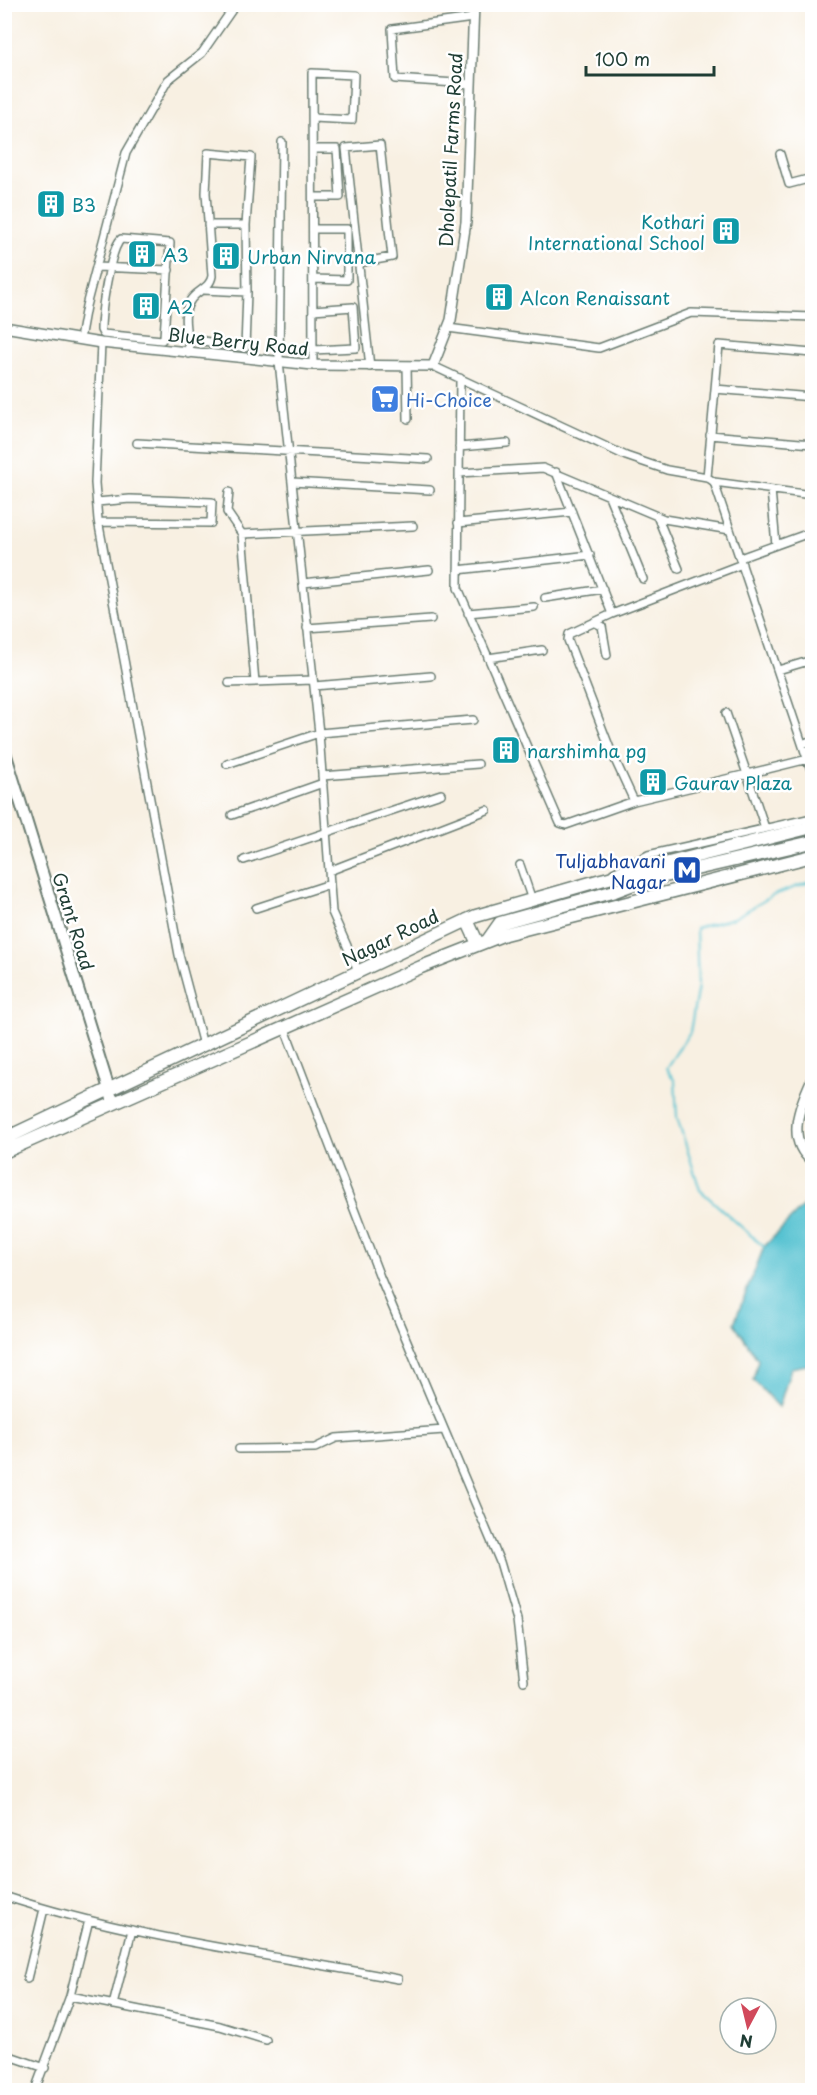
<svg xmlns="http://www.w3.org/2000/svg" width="817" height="2095" viewBox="0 0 817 2095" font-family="'Playpen Sans',sans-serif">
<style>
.water{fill:#56c2d1;stroke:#3a8082;stroke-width:1.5}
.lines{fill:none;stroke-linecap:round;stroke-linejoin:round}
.stream{stroke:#56c2d1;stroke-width:2}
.minor-casing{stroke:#6b7c71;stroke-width:10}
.tertiary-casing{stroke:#6b7c71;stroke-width:12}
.secondary-casing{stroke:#6b7c71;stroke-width:14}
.trunk-casing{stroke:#6b7c71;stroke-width:15}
.minor{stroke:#fff;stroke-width:7}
.tertiary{stroke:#fff;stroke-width:9}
.secondary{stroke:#fff;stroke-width:10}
.trunk{stroke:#fff;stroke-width:12}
.labels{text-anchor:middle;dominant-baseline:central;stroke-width:5;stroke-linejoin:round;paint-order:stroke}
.street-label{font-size:18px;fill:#1f3d34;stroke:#fff}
.culture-label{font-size:18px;fill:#0d838f;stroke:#fff;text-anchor:start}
.shop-label{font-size:18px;fill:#366cbe;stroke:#fff;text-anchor:start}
.transit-label{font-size:18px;fill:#164399;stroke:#fff;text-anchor:end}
</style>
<rect width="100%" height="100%" fill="#fff"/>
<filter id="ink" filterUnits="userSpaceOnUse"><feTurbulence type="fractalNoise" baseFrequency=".0167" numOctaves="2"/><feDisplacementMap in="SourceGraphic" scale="12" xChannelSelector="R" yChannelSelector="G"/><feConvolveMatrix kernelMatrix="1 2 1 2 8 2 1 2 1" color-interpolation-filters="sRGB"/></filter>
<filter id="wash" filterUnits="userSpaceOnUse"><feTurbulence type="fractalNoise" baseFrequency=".008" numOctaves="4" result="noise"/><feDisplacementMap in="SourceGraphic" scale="24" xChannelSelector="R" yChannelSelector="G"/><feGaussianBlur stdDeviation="1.35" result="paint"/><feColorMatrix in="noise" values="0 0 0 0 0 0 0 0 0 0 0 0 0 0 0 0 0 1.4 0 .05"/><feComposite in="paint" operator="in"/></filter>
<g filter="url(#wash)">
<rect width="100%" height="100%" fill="#f8f0e2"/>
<path class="water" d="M812,1197V1364L791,1368L779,1407L753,1380L758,1360L734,1323L764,1247Z"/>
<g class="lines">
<path class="stream" d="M764,1247L700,1190L677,1117L675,1081L666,1068L690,1032L698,986L696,928L734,918L774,895L812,881"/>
</g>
</g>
<g filter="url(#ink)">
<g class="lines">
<g class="minor-casing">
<path id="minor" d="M471,84L395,79L392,29L473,18
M282,142L279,362L319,733L332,912L359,973
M780,154L789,184L812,178
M313,197H340L337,149H313
M208,225H246
M121,239L170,243L164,337L162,340L103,334L101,330C101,313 110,249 121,239Z
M358,263L392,257L380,145L346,148L370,367
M97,267L169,270
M313,279L347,280V229H313
M448,328L599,348L691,313L812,317
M186,338L245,348L247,292L203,290
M80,339L86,306L126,153L168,80L202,53L236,4
M101,343L95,483L98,520L179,955L203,1045
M313,350L356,348L353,307L313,310
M189,354C189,337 180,317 190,301C196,290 210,289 212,276L206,193L208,153L251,157L246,225L247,292
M313,365L312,73L354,75L352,120L313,118
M407,366L408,419
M433,366L626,456L667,470L707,477L714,482L812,495
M460,378L458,588L560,823L566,825L634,801L747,774L765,828
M715,389L812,397
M710,435L812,444
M137,443L428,459
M459,447L507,443
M556,472L612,614
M459,473L543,468L664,519L730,530
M707,477L719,345L812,353
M292,482L430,490
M714,482L812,773
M771,490L776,545
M229,492L227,512L242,534L255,682
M609,496L643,579
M97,502L130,499L212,502L211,523L99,522
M657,516L679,569
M458,523L572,512
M242,534L413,526
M740,558L812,532
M458,570L590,555
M303,583L429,570
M545,598L603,589
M468,613L534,607
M594,622L602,626L607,655
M307,628L431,619
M488,658L542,650
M778,670L812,660
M229,683L313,680
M314,686L431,676
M726,713L747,774L808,759
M803,744L812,740
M227,764L319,733L473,720
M322,776L478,764
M634,801L611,751L568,640L569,634L612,614L742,564
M232,815L323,783
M244,860L441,794
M520,865L532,900
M329,871L487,810
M613,873L648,855L812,818
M256,908L330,884
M285,1029L380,1277L500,1562L517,1620L524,1681
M239,1449L315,1448L336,1438L444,1430
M4,1896C132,1938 267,1954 398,1979
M27,1979L44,1909
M70,1996L220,2026L266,2040
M113,2005L132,1930
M4,2054L45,2068
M35,2090L70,1996L89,1920"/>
</g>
<g class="tertiary-casing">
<path id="tertiary" d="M4,327L101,343L313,365L433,366L451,320L466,222L474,4
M812,1079C800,1105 785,1140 812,1161"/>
</g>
<g class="secondary-casing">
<path id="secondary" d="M4,749L113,1102"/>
</g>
<g class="trunk-casing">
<path id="trunk" d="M467,920L478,944
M488,940L500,923L615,891L639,882L812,842
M4,1139L476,916L601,880L812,827
M4,1152L421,967L505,934L812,856"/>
</g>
<use href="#minor" class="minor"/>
<use href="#tertiary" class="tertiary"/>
<use href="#secondary" class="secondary"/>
<use href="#trunk" class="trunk"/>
</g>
</g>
<defs>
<g id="building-square" transform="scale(1.5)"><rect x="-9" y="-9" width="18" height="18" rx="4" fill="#0f9aa8" stroke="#fff"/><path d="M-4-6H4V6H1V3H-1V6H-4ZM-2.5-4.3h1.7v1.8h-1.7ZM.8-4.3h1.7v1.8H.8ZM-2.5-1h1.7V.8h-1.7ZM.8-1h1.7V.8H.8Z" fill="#fff"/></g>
<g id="supermarket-square" transform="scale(1.5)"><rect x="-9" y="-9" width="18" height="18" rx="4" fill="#3f7fe0" stroke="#fff"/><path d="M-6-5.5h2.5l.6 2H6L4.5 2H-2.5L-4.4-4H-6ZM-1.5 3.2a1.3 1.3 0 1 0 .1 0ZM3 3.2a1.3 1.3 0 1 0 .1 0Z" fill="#fff"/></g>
<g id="metro-square" transform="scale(1.5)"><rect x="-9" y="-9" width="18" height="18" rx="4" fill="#1a4fb4" stroke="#fff"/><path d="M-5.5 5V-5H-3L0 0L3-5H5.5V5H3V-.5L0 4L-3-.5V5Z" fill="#fff"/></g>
</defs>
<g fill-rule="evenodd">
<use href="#building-square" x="51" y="204"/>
<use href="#building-square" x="726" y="231"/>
<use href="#building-square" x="142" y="254"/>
<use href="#building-square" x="226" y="256"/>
<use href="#building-square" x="499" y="297"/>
<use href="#building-square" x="146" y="306"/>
<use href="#supermarket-square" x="385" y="399"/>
<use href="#building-square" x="506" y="750"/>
<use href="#building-square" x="653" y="782"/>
<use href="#metro-square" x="687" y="870"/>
</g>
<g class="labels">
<g class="street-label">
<text transform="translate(450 150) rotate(-87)">Dholepatil Farms Road</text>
<text transform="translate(238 341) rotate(6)">Blue Berry Road</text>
<text transform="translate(74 921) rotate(73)">Grant Road</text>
<text transform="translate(390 937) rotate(-26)">Nagar Road</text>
</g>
<g class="culture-label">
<text x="72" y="204">B3</text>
<text x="705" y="221" text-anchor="end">Kothari<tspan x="705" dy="21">International School</tspan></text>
<text x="163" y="254">A3</text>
<text x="247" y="256">Urban Nirvana</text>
<text x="520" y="297">Alcon Renaissant</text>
<text x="167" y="306">A2</text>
<text x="527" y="750">narshimha pg</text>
<text x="674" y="782">Gaurav Plaza</text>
</g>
<g class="shop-label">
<text x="406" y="399">Hi-Choice</text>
</g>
<g class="transit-label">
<text x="666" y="860">Tuljabhavani<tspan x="666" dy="21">Nagar</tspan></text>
</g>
</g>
<rect width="817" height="2095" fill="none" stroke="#fff" stroke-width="24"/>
<g transform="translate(748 2026) rotate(187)"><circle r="28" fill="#ffffff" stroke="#a5b1ae" stroke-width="1.5"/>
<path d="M0-4.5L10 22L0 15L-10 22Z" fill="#d1495b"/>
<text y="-9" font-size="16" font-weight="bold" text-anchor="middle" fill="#1f3d34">N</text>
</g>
<path d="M586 66v9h128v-9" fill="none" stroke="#1f3d34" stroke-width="3"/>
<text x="595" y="66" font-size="18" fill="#1f3d34" stroke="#ffffff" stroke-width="4.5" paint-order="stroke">100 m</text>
</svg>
